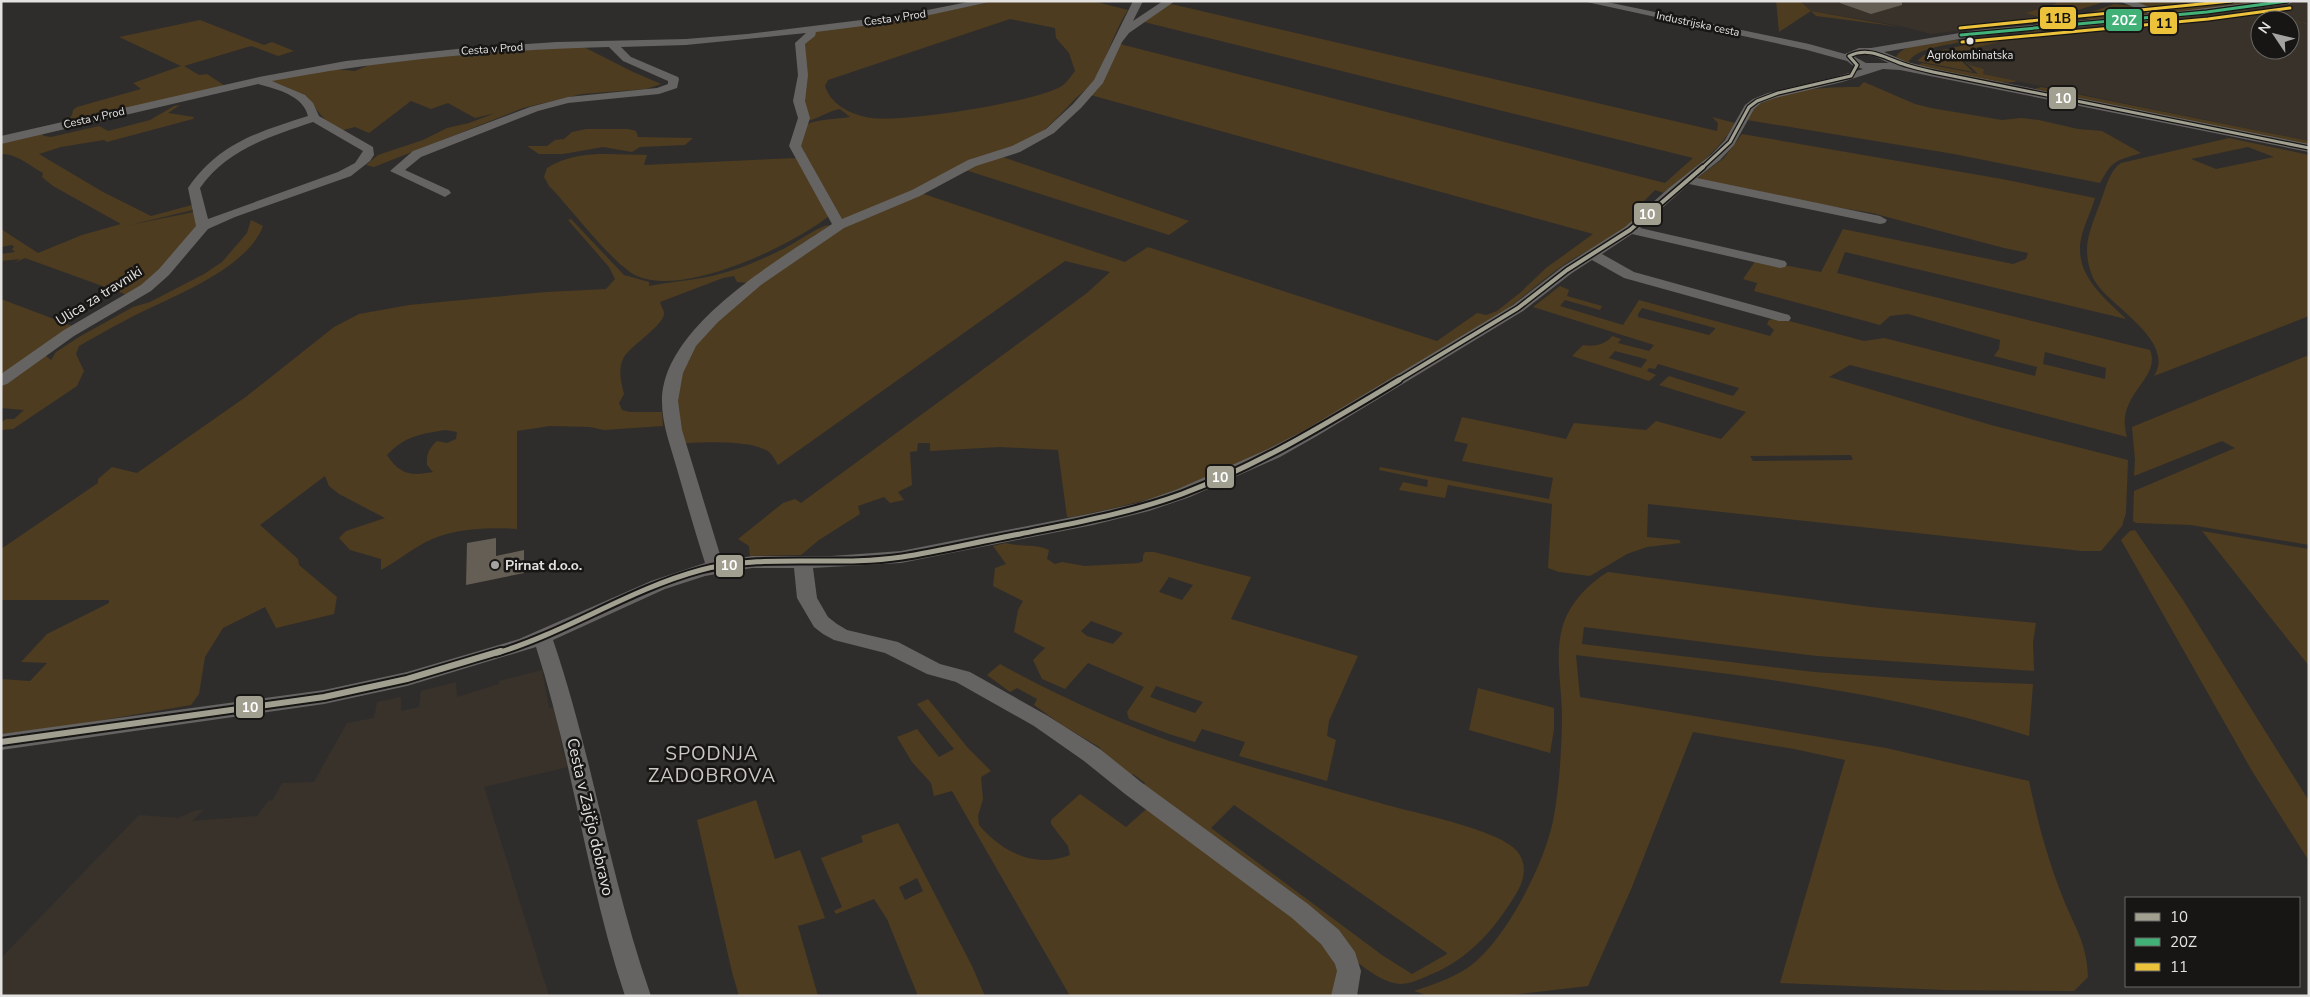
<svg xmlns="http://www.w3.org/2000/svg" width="2310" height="997" viewBox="0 0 2310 997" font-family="'Nunito Sans',sans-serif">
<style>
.built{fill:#39322a;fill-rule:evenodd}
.green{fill:#4d3c20;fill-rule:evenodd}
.building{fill:#655e55}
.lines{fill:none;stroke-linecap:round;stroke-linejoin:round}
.minor{fill:#656462;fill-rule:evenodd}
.bus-1-far3-casing{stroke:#171614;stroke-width:5.5}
.bus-1-far2-casing{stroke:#171614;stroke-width:7}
.bus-1-far1-casing{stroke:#171614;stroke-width:9}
.bus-1-casing{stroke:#171614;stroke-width:10}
.bus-2-casing{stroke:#171614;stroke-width:5.5}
.bus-3-casing{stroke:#171614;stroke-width:5.5}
.bus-4-casing{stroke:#171614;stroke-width:5.5}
.bus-1-far3{stroke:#a1a090;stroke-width:3}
.bus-1-far2{stroke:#a1a090;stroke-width:4}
.bus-1-far1{stroke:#a1a090;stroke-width:5}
.bus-1{stroke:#a1a090;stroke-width:6}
.bus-2{stroke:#41b177;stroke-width:3}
.bus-3{stroke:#edc23b;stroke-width:3}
.bus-4{stroke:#edc23b;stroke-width:3}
.bus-dot{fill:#e4e2e0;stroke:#171614;stroke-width:2}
.poi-dot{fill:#a5a3a1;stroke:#171614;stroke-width:2}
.labels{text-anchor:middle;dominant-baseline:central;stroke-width:5;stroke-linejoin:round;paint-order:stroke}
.far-street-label{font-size:11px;fill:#e4e2e0;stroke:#171614}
.far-bus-label{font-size:11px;fill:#e4e2e0;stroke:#171614}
.street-label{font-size:14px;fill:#e4e2e0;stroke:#171614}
.poi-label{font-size:14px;font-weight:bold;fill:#e4e2e0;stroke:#171614;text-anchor:start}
.near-street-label{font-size:16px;fill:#e4e2e0;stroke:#171614}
.near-quarter-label{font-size:19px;letter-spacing:1px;fill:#ccc8c3;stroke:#171614}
.line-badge{stroke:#171614;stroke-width:2}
.badge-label{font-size:14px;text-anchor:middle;font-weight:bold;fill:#fff}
.pale-badge-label{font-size:14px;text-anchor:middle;font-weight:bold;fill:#111}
</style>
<rect width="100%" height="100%" fill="#2f2d2b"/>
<path class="built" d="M1800,1H2107L2068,13L2061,12L2021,23L1931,34L1901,26L1811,11Z
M2302,2H2309V141L1982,74L1984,69L1970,65L1957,53L2040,31L2101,25L2123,29L2131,24ZM2260,20H2290V50H2260Z
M542,670L549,708L556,707L562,748L568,767L484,787L549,996H1V958L139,815L178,818L194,811L204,809L192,821L257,816L269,800L272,801L282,783L314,782L347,723L374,718L377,702L401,697V711L419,707L421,691L456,682L457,697L499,684V681Z"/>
<path class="green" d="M994,1H1093L1128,10C1114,31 1108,56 1095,79C1090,86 1083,92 1076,98C1062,113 1048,128 1032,140L846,220L839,218L799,146C801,141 801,132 805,127C809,119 841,119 850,117L840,109C828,111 819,118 808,121L803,111L802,39L816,31L911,18ZM1010,19L1055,28L1056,38L1069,53L1075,71C1071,76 1067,82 1062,86C1037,102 894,125 866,117C848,113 831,104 825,86L828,80Z
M1776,1H1800L1811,11L1901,27L1816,16L1811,11L1779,32Z
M2051,1H2107L2068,13L2061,12L2039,17L2026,13L2057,3Z
M2130,1H2276L2165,14Z
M1167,3L1717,131L1718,123L1712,117L1735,123C1718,153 1691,171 1664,193L1655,190L1635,210L1636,216C1620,240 1588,248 1565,264C1541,280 1521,300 1497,316C1393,378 1289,450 1174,491C1140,503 1106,510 1071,517H1067L1058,450L1000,447L930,451V443H918L917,451L910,452L912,485L898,492L904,500L890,503L884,497L858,506L860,514L819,540L801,555L750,556L749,546L738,539L783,503L795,499L801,503L1087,293L1110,272L1065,261L778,465C775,460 772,453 766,450C748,440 697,442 677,444L673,374L713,317L836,231L921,193L1125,262L1148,247L1437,341L1477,313L1486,315L1497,311L1521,292L1546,268L1593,234L1087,94L1116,43L1665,183L1693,158L1140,21Z
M2114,4L2134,6L2154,14L2091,20L2083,18L2086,14Z
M2247,10L2309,24L2236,11L2131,24L2123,29L2101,25L2040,31L1957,53L1970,65L1984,69L1983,74L2017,81C1999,88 1939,70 1917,66L1922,63L1978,74L1951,48L2042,29L2237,11Z
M200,20L264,45L272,42L294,51L278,56L251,46L184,66L199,75L207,74L225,86L66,122L72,115L73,110L77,107L141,89L133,83L181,66L119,37Z
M1956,40L1960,42C1945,46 1915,48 1908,63L1896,57C1904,42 1940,42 1956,40Z
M582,46L631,71L661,84L646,89L582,94L523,108L374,167L366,165L378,155L423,140L447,128L469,123L495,113L475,118L448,103L431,109L411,101L369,133L355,127L340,131C323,121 322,114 309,102C298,91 286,86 271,82L272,79L335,69L355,71L369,65L410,59Z
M1945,49L1950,50L1973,72L1917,61L1924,55Z
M1864,82L1915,104L1931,108L2002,120L2021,118L2039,120L2078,129L2102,131L2141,153C2116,161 2113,159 2100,183L1954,154L1747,120C1756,88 1831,87 1859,87Z
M2041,87L2309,141V146L2035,89Z
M180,105L168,113L194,117L193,119L107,142L104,140L61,147L39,154L103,192L151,216L192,205L193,210L130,225L194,212L197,221L195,231L169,260L130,296L25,258L14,263L20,259L1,261V254L15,252L12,249L14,247L12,245L1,247V229L38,253L82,235L121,224L53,186L42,177L43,173C30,166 16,153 1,154V142L41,133L44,136L51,137L99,126L108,131L150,120L174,106Z
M586,129H628L636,131L638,137L693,138L685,145L640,147L632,152L603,147L563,154H539L527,146H547L555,140L564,139L572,132Z
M1742,134L2002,179L2095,198C2091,213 2081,230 2080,246C2078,278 2106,299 2126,319L1845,252L1837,273L2150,350C2162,380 2114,394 2127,437L1850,365L1829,377L1991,425L2128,460L2126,513L2122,526L2101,551H2082L1648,504L1647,537L1679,540L1681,543L1647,547L1627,554L1590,576L1559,572L1548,568L1552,504L1448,485L1445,498L1399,490L1403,482L1427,487L1428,480L1379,470L1380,467L1549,499L1553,478L1462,461L1468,444L1454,441L1462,417L1566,439L1574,423L1646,430L1656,421L1721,439L1746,412L1659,385L1669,376L1733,396L1739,388L1658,364L1655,369L1649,368L1647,371L1656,375L1649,381L1572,356L1583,345C1592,347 1606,345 1612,336L1621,339L1618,343L1649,351L1654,345L1533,307L1560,286L1569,290L1567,296L1602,306L1600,310L1565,300L1560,306L1623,325L1639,300L1770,336L1774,330L1767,324L1769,320L1778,318L1864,341L1884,338L2035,376L2037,367L1994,356L1999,349L2000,340L1908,314L1890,316L1880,325L1754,291L1757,283L1743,279L1756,260L1821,272L1843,229L2013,264L2026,259L2028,253L2004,248L1872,213L1740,191L1696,179L1724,158ZM1642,308L1715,328V329L1709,335L1638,317V314ZM1615,351L1646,359L1647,360L1641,368L1609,358ZM2045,352L2106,368L2105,379L2043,364ZM1851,455L1853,460L1753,461L1750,456Z
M2229,138L2309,155V316L2154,376C2176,342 2113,308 2096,283C2090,274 2087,260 2087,250C2087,236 2094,219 2099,206C2105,192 2108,172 2121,163ZM2248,147L2274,157L2216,169L2191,159Z
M647,155L644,165L797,158L829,216C791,246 685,297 637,276C612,264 571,208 549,186L544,177L547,168C577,149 614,155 647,155Z
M997,155L1189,221L1169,235L962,169Z
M571,219L624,275L649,282V286C668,282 688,281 707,277C733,272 759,261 783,249C794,244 822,224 830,225L749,283L737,282L734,276L723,278L660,302C661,306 664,310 664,313C665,325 627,348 623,359C618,370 621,382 624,394L619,403L622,410L630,412H662L663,426L604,430L590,427L550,426L517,431V529C487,527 452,528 424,543C409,551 396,562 381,570V559L350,550L339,538L346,531L385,518L339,494L329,486L325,476L260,525L298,559L299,565L337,597L334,614L276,628L265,607L223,628L205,657L199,694L191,705L80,724L1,734V679L30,681L47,663L21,662L47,634L109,603V600H1V549L98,483V479L112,467L137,473L247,396L334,327L359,314L409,305L546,292L606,289L615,279L609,267L568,220ZM445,430L457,432L456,439L447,443L437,441C429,448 426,455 427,465L433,472C411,476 400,475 387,455C405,436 420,434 445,430Z
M251,220L263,226C246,271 167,298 126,320C110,328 95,337 79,346L76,354L84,371L77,386L13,429L1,430V423L6,419H14L24,410L1,408V384L45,355L51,360L56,352L79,337L133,307L150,302L204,274L222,262L247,233Z
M1,299L75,327L1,379Z
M2309,355V545L2191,525L2136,523L2133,521L2134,491L2235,448L2222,441L2134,476L2135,460L2132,427Z
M2135,530L2183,600L2309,801V861L2252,771L2121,540L2130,531Z
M2202,531L2309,549V666Z
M1006,543C1020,547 1036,544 1049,550L1047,559L1055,564L1062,562L1085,566L1139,563L1143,561V556L1145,552H1154L1251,577L1231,619L1358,656L1329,721L1327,736L1336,740L1327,781L1239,756L1245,742L1202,729L1195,742L1169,734L1129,719L1127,712L1144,687L1088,663L1065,689L1042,679L1033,660L1045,648L1014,632L1018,610L1023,601L993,586L995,568L1006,564L993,546ZM1169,577L1193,585L1182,600L1159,592ZM1091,621L1123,633L1113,644L1087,636L1081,631ZM1156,686L1203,702L1195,713L1150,697Z
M1608,572L1870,607L2036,623L2033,642L2034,671L1817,656L1584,627L1582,644L1814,672L1944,681L2033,684L2029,736C1886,689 1725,674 1576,655L1580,697L1886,748L2029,781C2037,819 2047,857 2061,893C2073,925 2087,941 2088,977L2074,991L1945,990L1780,983L1845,760L1794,749L1693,732L1632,887L1588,986L1502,996H1429L1414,991C1432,985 1450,979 1466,969C1504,944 1544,865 1553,821C1559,792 1562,746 1562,716C1562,687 1554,654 1563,625C1570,603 1588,584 1608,572Z
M1000,664C1062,698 1128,728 1196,750C1259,770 1323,787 1387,805C1416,813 1498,830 1516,850C1531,867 1522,886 1511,902C1488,937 1464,962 1425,977C1418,980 1409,984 1401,984C1383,983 1366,969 1352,958L1142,788L1145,783L1133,774L1129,779L1099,747L1062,725L1034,705L1037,699L1017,688L1010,692L987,675ZM1234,805L1447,953V954L1412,974L1382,955L1211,828Z
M1478,688L1554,708V729L1550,753L1469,730Z
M928,699L968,748L991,771L981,777L983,799L978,816L979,825C1002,852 1035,869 1070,855L1068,846L1051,824V820L1080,794L1126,827L1151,805L1295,914L1339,961L1338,996H1070L952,791L934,796L931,783L912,762L897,737L917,729L939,757L954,749L917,704Z
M756,800L775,859L800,850L825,918L798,926L818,996H739L732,972L697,820Z
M898,823L972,966L985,996H918L887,919L874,899L836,914L834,911L842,907L821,858L863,842L861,836ZM917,878L923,891L905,900L899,887Z"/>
<path class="building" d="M1840,1H1902V5L1871,14L1840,3Z
M496,538V556L524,550V573L466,585L467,543Z"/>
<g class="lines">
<path class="minor" d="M973,1H994L902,21L816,32L815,36L805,44L808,75L805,101L810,118L801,146L842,219L912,190L968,160L1012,146L1046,129L1073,104L1094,80L1133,1H1143L1133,21L1163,1H1175L1129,33L1122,42L1103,83L1081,108L1054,133L1020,152L976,166L920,196L844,228L761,285L718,322L696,346L683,373L678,401L682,430L722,561L752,556H831L901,551L1093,513L1138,503L1178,489L1268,449L1305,430L1513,305L1562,267L1625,227L1669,188L1712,154L1725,140L1745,105L1753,99L1768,93L1835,77L1863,69L1852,65L1847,61L1807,50L1582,1H1602L1809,44L1845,54L1859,48H1871L1977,30L2150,14L2119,1H2134L2165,13L2263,1H2294L2289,4L2166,19L1977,36L1884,52L1907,62L1935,69L2309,144V152L1900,70L1883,69L1842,82L1775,98L1761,103L1754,109L1734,145L1720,160L1697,178L1880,216L1887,220L1885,223L1880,224L1689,184L1640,228L1785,261L1787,264L1785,267L1780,268L1632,234L1602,254L1634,272L1789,315L1791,318L1789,321H1779L1624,278L1592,260L1572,273L1523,311L1317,436L1280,457L1190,497L1149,511L1093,525L901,563L813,568L817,598L828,617L837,624L847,630L898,642L940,664L970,672L1048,716L1100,749L1141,782L1308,904L1339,930L1355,952L1361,971L1357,996H1331L1337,971L1335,964L1321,944L1292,918L1125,794L1084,761L1034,726L956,682L927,674L885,653L834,640L823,634L814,627L797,598L794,568H752L705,576L665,589L553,640C593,757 610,879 651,996H625C587,882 573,762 536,647L407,686L324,704L1,750V734L324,690L407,672L519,639L651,581L705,563C695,532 686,500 677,469C671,447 662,425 662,402C661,327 777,261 832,224L789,146L798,118L793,101L798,75L795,43L806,33L686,45L621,47L631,57L678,77L679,79L677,88L659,94L568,103L538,111L421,157L405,170L449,190L451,193L445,197L390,171L413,151L530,107L568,97L657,88L668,84V81L623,61L609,47C496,50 383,60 272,81L305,95L313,103L319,116L373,147L374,155L370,161L351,176L235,217L208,229L169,275L151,291L74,336L7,384L1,386V374L64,330L141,285L159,269L196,226L188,188C219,143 258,132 308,116C303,95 276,89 258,84L1,144V136L259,77L346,61L466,48L557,42L686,39L747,34L902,15ZM1860,54L1874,56L1889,63H1866L1855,57ZM313,122L363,151L355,163L338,172L208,219L200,188C228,149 269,137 313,122Z"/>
<g class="bus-1-far3-casing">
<path id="bus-1-far3" d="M1702,168L1730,142L1749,107L1757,101L1778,93L1851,76L1857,65L1849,56C1870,46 1886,59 1906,65C1915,68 1924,70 1933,72L2309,148"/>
</g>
<g class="bus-1-far2-casing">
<path id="bus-1-far2" d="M1397,381L1518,308L1567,270L1630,230L1703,167"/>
</g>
<g class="bus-1-far1-casing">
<path id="bus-1-far1" d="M497,653C567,632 630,589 701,570C766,553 836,567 902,557C941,551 981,541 1020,534C1074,523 1130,513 1182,494C1259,465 1329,422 1399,380"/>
</g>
<g class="bus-1-casing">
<path id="bus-1" d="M1,742L324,697L407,679L501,651"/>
</g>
<g class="bus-2-casing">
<path id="bus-2" d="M1961,35L2207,12L2287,1"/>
</g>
<g class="bus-3-casing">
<path id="bus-3" d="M1962,42L2208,19L2290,8"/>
</g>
<g class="bus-4-casing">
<path id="bus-4" d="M1960,28L2231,1"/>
</g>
<use href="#bus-1-far3" class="bus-1-far3"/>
<use href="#bus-1-far2" class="bus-1-far2"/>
<use href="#bus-1-far1" class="bus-1-far1"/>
<use href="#bus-1" class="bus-1"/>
<use href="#bus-2" class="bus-2"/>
<use href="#bus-3" class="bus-3"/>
<use href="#bus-4" class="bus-4"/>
</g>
<circle class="bus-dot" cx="1970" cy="41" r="4.5"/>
<circle class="poi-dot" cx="495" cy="565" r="5"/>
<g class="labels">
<g class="far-street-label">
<text transform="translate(895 18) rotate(-8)">Cesta v Prod</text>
<text transform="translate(1698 24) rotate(12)">Industrijska cesta</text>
<text transform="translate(492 49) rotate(-4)">Cesta v Prod</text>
<text transform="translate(94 118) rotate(-13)">Cesta v Prod</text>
</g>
<g class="far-bus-label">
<text x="1970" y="55">Agrokombinatska</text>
</g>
<g class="street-label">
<text transform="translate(99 296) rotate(-32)">Ulica za travniki</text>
</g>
<g class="poi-label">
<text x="505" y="565">Pirnat d.o.o.</text>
</g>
<g class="near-street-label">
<text transform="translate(590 817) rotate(77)">Cesta v Zajčjo dobravo</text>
</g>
<g class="near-quarter-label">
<text x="712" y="754">SPODNJA<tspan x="712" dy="22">ZADOBROVA</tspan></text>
</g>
</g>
<g class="line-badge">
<rect x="2039" y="6" width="38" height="24" rx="5" fill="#edc23b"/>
<rect x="2105" y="8" width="38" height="24" rx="5" fill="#41b177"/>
<rect x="2149" y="11" width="29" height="24" rx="5" fill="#edc23b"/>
<rect x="2048" y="86" width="29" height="24" rx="5" fill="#a1a090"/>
<rect x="1633" y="202" width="29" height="24" rx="5" fill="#a1a090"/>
<rect x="1206" y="465" width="29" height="24" rx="5" fill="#a1a090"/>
<rect x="715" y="554" width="29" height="24" rx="5" fill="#a1a090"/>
<rect x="235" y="695" width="29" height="24" rx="5" fill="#a1a090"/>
</g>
<g class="badge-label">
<text x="2124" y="25">20Z</text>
<text x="2063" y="103">10</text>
<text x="1647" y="219">10</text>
<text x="1220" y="482">10</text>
<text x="729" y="570">10</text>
<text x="250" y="712">10</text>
</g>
<g class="pale-badge-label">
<text x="2058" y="23">11B</text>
<text x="2164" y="28">11</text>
</g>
<rect width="2310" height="997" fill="none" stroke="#e4e2e0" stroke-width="5"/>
<rect x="2125" y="897" width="175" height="90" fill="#171614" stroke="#696866"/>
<rect x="2135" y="913" width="25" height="8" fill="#a1a090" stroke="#696866"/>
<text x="2170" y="922" font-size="15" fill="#e4e2e0">10</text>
<rect x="2135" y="938" width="25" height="8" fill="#41b177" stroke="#696866"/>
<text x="2170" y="947" font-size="15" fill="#e4e2e0">20Z</text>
<rect x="2135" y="963" width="25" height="8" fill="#edc23b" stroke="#696866"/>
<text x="2170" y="972" font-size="15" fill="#e4e2e0">11</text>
<g transform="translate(2275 35) rotate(305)"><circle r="24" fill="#171614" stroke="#696866"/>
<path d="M0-4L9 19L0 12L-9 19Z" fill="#a5a3a1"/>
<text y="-8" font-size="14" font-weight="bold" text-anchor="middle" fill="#e4e2e0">N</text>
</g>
</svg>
